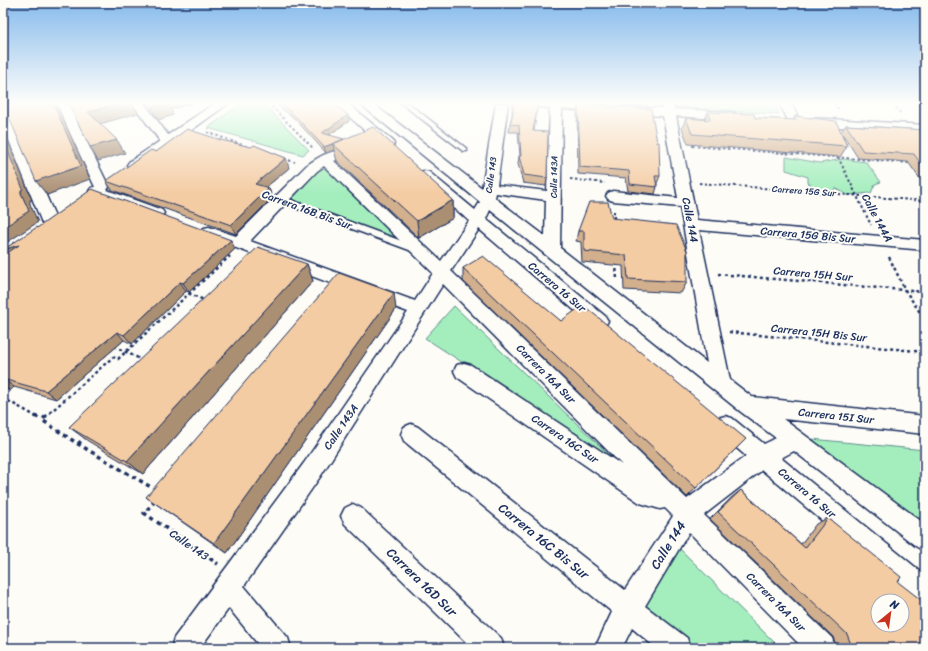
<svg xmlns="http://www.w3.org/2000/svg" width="928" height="651" viewBox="0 0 928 651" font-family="Sriracha,sans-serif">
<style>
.green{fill:#a4eebd;stroke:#608e8e}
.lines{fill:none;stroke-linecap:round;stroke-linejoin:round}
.service-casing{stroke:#1b2f5e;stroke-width:3}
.minor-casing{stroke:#1b2f5e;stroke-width:3}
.path-far2{stroke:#1b2f5e;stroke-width:2;stroke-dasharray:2.5 2.5;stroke-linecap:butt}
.path-far1{stroke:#1b2f5e;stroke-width:2.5;stroke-dasharray:3 3;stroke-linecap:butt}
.path{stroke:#1b2f5e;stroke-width:3.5;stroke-dasharray:4 4;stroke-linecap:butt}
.service{fill:#fdfcf7;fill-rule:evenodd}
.minor{fill:#fdfcf7;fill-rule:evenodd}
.wall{fill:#d2af8d;stroke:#1b2f5e}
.shaded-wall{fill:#ab8f73;stroke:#1b2f5e}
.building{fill:#f4cca4;stroke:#1b2f5e;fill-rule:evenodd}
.labels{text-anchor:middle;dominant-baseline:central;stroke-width:4;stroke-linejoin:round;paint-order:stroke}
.far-street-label{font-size:9px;fill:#1b2f5e;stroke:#fdfcf7}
.street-label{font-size:11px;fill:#1b2f5e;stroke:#fdfcf7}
.near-street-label{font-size:13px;fill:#1b2f5e;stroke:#fdfcf7}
</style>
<rect width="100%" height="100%" fill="#fdfcf7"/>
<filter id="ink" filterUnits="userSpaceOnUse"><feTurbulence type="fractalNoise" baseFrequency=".025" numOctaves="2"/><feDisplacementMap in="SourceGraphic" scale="8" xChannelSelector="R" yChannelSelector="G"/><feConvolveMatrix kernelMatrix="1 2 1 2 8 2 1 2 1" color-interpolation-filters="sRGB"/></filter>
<g filter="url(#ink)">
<path class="green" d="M241,103H263L309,150L303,155L208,128Z
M674,103H774L779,114L675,107Z
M786,157L820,163L843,159L866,162L881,182L875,184L871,193L848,195L835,188L830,195L808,183V177L786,170Z
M324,166L399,240L289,198Z
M454,306L621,466L425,338Z
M801,438L925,450V526Z
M678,547L780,648H683L632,610Z"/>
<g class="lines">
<g class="service-casing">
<path id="service" d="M401,103H408L467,149V151H463Z
M279,198H285L418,247L419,249L418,251H412L279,202Z"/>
</g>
<g class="minor-casing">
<path id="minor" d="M56,103H68L109,187L107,190L162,210L164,213L162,216L157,218L152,216L91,194L89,191L91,188L95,187Z
M132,103H144L168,135L215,103H229L139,168H129L127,165L129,162L160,141Z
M334,103H347L393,141L394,144L393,147H383Z
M359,103H372L482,188L496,103H508L497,185L547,191L550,108L526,106L524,103H579L605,105L607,108L605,111L601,112L562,109L560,248L707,363L680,207L613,201L608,199L606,196L608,193L613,191L678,198L663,116L627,114L623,113L621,110L623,107L662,108L661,103H673L674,109L731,112L735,113L737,116L735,119L731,120L676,116L697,220L925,240V250L699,230L730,380L752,397L925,416V434L783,419L925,524V551L917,547L794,451L781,458L925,575V604L916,600L762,470L704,515L832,638L835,648H803L689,532L645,606L687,638L690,648H656L632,628L622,648H595L612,612L404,441L401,434L404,427L411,424L418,427L625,590L673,516L665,508L660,509L640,503L457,377L454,371L457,365L464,363L471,365L622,465L443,284L320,477L244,586L288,638L291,648H261L229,608L200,648H171L174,638L304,463L408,312L204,236L201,232L204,228L209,227L236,236L307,165C317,159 329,149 341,152L343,155L341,158L334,161L441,261L469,221L417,175L419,172L424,171L429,172L475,210L480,202ZM324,166L433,273L415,301L250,241L317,171ZM496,193L546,200L545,236L495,198ZM490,210L741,412L776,438L764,444L732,418L725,416L718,418L715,425L718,432L746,456L687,499L451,271L479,229L593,326L599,328L605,326L608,321L605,316L486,219Z
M779,103H791L800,121L798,124H790Z
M3,106L7,107L9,110L58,223L55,227L50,228L45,227L42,223L3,125Z
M814,118L925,125V133L810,125L808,122L810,119Z
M353,504L361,508L501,638L504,648H472L345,524L341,516L345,508Z"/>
</g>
<path class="path-far2" d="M268,103L314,149
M834,103L838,109
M893,103L901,114
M207,132L251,148
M692,146L910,163
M838,157L871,225
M284,159L295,162
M570,179L605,183
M699,183L925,201
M614,211V222"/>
<path class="path-far1" d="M889,257L905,290L925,320
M616,263L617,280
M718,274L925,292
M183,291L204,300
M729,332L925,352
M114,346L142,360
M3,398L37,417
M45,417L113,357L118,359L230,256"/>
<path class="path" d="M35,416L42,420
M46,416L42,420L78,444L156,490
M78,444L86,436
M155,501L144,513L218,564"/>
<use href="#service" class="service"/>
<use href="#minor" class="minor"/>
</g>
<path class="wall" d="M146,103H193L171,109L173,115L158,120Z
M274,103H333L349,121L329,135L453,200V218L419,238L337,161L334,150L326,153L295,119Z
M512,103H538L534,131L547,178L546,186L523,183L518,164L519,156H520L518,132H509L510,124L512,115Z
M600,103H648L647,106Z
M578,104L660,176L657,183V187L655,194L628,191L626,178L578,174L577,111Z
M708,112L755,118L793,120L795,116L841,132L846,125L925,130V180L920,179L908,162L858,158L842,133L847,146L840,157L688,144L682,128L686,118L705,119Z
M156,152L289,168L266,187L269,188L272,198L236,234L112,190L106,181Z
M612,218L687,282L681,293L624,290L623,266L582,262L581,242L576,241L578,231Z
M38,228L235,249L189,292L186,291L132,344L124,340L56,399L14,387L10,391L3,387V256L6,254L3,250Z
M307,264L313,281L143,474L88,441L69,427Z
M463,268L561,321L746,439L687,497L463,281Z
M396,309L227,553L146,497Z
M741,490L801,544L816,524L828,518L898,582L925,648H838L836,645L833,637L710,519L732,497Z"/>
<path class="shaded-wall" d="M53,103H56L90,179L47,195L36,181Z
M121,103H132L138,113L96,125L88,112Z
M165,103H193L171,109L173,115L158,120L152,107Z
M348,115L349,121L323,139L322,133Z
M3,129L32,200H30V204L38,222L3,245V228L21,193V190L3,139Z
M117,140L125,153L98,161L90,147Z
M333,144L334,150L326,153L324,147Z
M286,158L289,168L259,193L255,184Z
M269,188L272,198L236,234L231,225Z
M453,200V218L419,238L417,221Z
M231,240L235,249L189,292L183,283Z
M19,245L12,259L3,250Z
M307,264L313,281L143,474L127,461Z
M180,282L186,291L132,344L124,335Z
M394,293L396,309L227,553L214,543Z
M117,332L124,340L56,399L46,391Z
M3,379L14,387L10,391L3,386Z"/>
<path class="building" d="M3,103H53L81,166L36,181Z
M68,103H121L88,112L117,140L90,147Z
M149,103H165L152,107Z
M280,103H333L348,115L322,133L344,139L324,147L293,114Z
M513,103H538L533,131L548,132L547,178L524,175L519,156H521L519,125L510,124L513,113Z
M578,104L651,109L657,142H659L660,176H655L657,187L630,184L629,171L580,167Z
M708,112L754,114L755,118L796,120L795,116L836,121L847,146L692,134L686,118L710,120Z
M846,125L925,130V170L914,154L863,151Z
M373,127L453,200L417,221L333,144Z
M187,129L221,140L251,147L254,145L286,158L255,184L269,188L231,225L106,181L151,150L156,152Z
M3,139L23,189L21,190V193L29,211L3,228Z
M92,189L231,240L183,283L180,282L124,335L117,332L46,391L3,379V256L19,245L3,250L37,227V228Z
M589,202H608L612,218L676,225L687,251V282L628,279L626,255L584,251V231H578Z
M258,247L307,264L127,461L69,427Z
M483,256L561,321L583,305L746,439L696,488L463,268Z
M339,273L394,293L214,543L146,497Z
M741,490L805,548L828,518L901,577L898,582L925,603V648H855L850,642L847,634L718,512ZM878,601H902V625H878Z"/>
</g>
<linearGradient id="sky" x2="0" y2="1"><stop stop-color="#87bbec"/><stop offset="0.53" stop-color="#fefefb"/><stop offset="1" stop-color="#fefefb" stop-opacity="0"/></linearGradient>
<rect width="928" height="194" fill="url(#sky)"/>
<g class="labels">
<g class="far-street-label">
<text transform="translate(491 175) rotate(-82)">Calle 143</text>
<text transform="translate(554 177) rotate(-89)">Calle 143A</text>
<text transform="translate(804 191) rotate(4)">Carrera 15G Sur</text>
</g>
<g class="street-label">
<text transform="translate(307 210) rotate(20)">Carrera 16B Bis Sur</text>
<text transform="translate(877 218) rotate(62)">Calle 144A</text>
<text transform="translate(690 220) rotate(79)">Calle 144</text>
<text transform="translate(808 235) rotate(5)">Carrera 15G Bis Sur</text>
<text transform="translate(813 274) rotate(5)">Carrera 15H Sur</text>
<text transform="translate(557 287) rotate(40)">Carrera 16 Sur</text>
<text transform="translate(819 333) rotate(6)">Carrera 15H Bis Sur</text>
<text transform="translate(546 374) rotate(45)">Carrera 16A Sur</text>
<text transform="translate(836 416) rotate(6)">Carrera 15I Sur</text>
<text transform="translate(341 427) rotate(-56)">Calle 143A</text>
<text transform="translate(565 439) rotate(34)">Carrera 16C Sur</text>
<text transform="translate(807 493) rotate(40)">Carrera 16 Sur</text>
<text transform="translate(189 545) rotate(35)">Calle 143</text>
<text transform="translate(776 602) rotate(45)">Carrera 16A Sur</text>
</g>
<g class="near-street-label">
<text transform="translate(544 541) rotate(39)">Carrera 16C Bis Sur</text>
<text transform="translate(668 545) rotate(-58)">Calle 144</text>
<text transform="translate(422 582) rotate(44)">Carrera 16D Sur</text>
</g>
</g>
<rect width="928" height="651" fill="none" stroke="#fdfcf7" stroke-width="16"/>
<rect x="8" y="8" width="912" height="635" fill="none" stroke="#1b2f5e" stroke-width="1.5" filter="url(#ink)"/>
<g transform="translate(890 613) rotate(29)"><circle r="19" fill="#fdfcf7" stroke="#a3aaba"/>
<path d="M0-3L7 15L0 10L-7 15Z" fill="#c8321e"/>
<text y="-6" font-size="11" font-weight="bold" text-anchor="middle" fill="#1b2f5e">N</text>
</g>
</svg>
